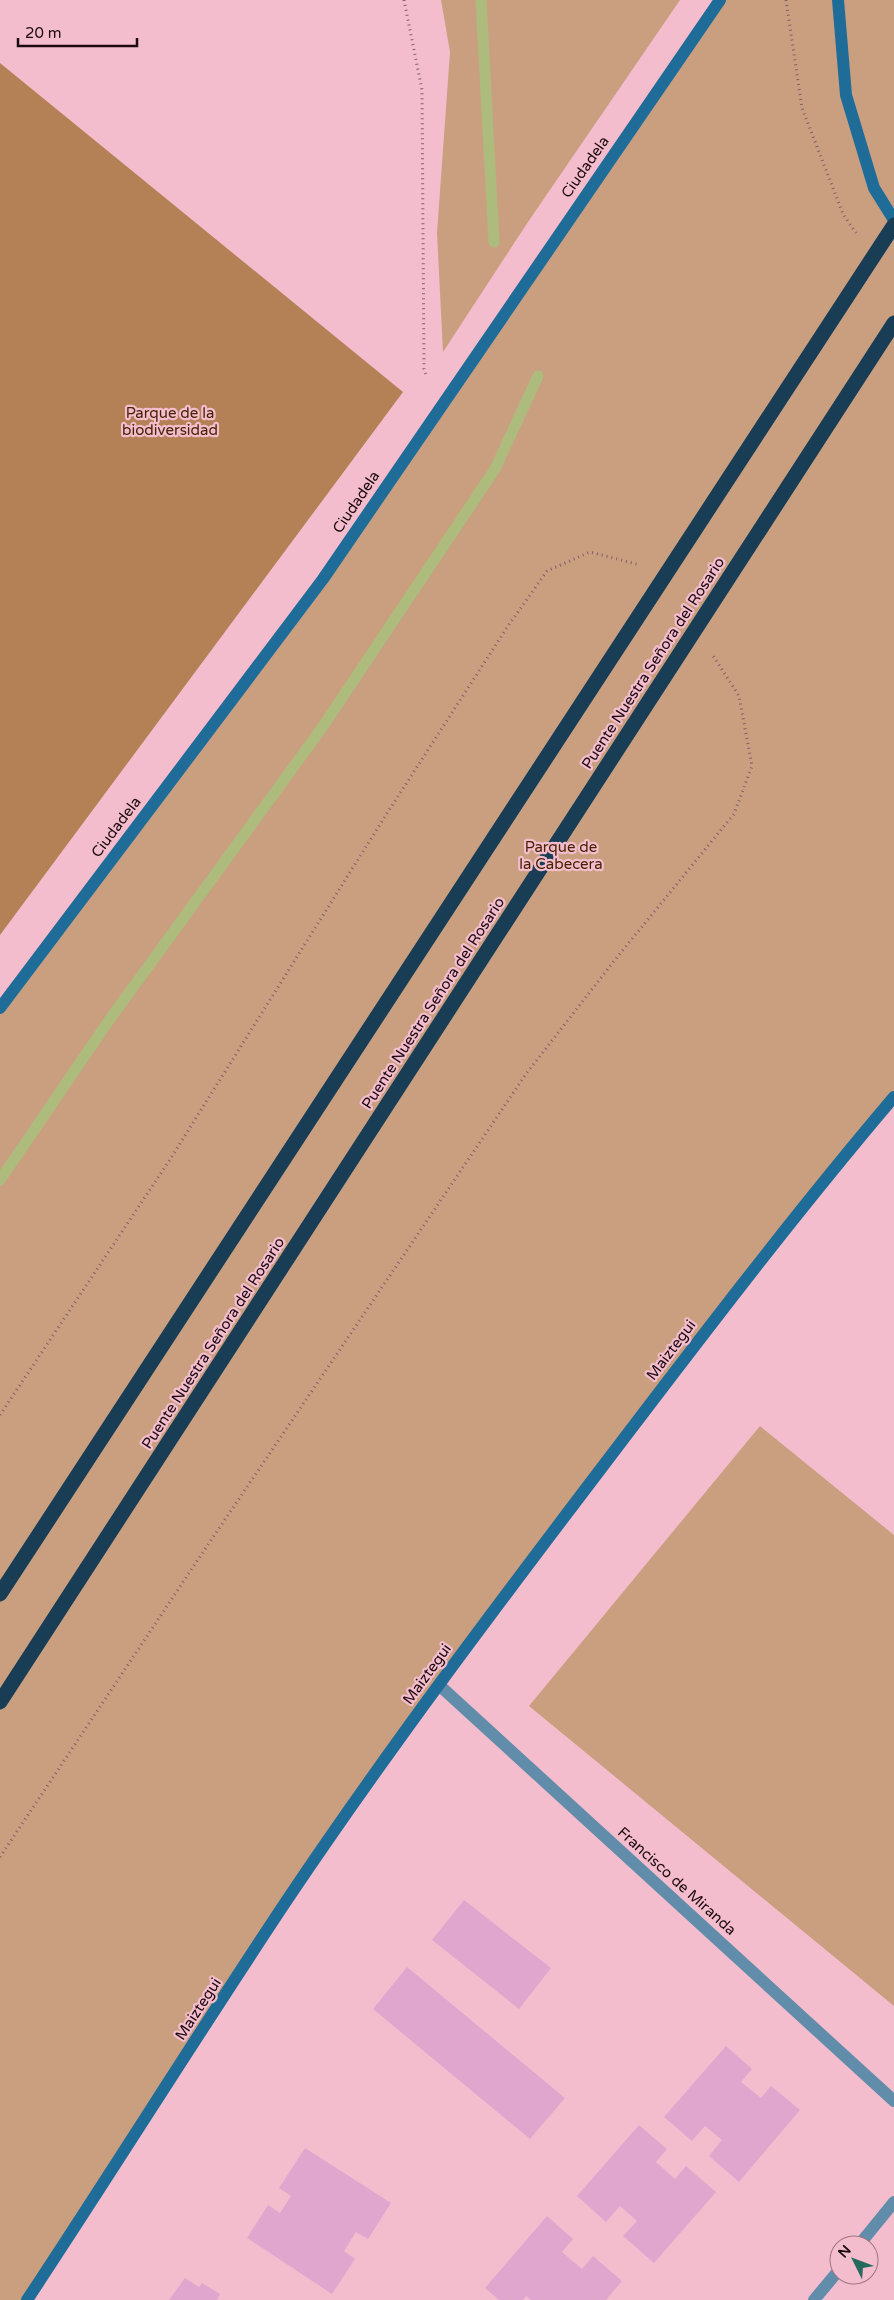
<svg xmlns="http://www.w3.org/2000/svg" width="894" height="2300" viewBox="0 0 894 2300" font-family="'Varela Round',sans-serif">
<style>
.green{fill:#c99f80}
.forest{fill:#b48056}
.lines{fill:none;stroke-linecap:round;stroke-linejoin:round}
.stream{stroke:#adbc7c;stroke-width:11}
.building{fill:#e1a6ce}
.path{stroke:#825f6a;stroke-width:3;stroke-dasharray:1 4;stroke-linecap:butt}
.minor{stroke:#618dab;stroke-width:12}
.secondary{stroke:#206c98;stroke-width:12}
.motorway{stroke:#183d55;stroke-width:15}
.labels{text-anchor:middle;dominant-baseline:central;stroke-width:4.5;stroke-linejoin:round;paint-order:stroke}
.street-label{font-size:15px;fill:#1c0a10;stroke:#f4bdce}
.park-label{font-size:15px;fill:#462300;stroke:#f4bdce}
</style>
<rect width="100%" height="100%" fill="#f4bdce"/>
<path class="green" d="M441,0H680L528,222L443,352L437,233L450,52Z
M720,0H894V1097L837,1163L392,1751L27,2300H0V1008L323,579Z
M760,1426L894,1535V2006L529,1706Z"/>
<path class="forest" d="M0,63L403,392L0,935Z"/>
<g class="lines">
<path class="stream" d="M481,0L494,242
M0,1180L110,1019L324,725L495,469L538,376"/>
</g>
<path class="building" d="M464,1900L551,1968L519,2009L432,1940Z
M407,1967L565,2098L530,2139L373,2009Z
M726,2046L752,2069L741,2082L761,2098L771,2086L800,2110L739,2182L709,2156L722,2140L705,2126L692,2141L664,2117Z
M639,2125L667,2149L656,2162L675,2179L686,2166L716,2192L654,2263L623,2236L637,2221L620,2206L606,2222L577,2196Z
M305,2148L391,2203L368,2239L356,2232L344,2251L355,2259L332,2294L247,2238L268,2205L280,2213L291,2196L279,2188Z
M547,2216L573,2239L562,2252L582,2269L593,2256L622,2281L606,2300H531L526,2296L523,2300H499L485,2288Z
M185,2278L199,2287L202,2283L220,2294L217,2300H169Z"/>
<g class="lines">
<path class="path" d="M404,0L422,90L424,369L427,377
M786,0L802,108L843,214L856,233
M0,1415L169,1161L384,818L508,626L547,571L590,552L640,565
M0,1857L197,1561L526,1074L614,961L734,814L752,766L739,696L712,654"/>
<path class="minor" d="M439,1685L894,2101
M859,2245L894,2202
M814,2300L839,2270"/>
<path class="secondary" d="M838,0L846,95L874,188L894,220
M0,1008L323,579L720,0
M27,2300C115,2167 199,2032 287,1900C387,1751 495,1608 603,1466C698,1341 793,1216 894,1097"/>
<path class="motorway" d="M0,1594L894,225
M0,1702L894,323"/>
</g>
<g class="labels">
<g class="street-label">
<text transform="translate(585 167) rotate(-55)">Ciudadela</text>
<text transform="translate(356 502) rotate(-56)">Ciudadela</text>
<text transform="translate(653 663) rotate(-57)">Puente Nuestra Señora del Rosario</text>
<text transform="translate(116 827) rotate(-53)">Ciudadela</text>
<text transform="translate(433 1003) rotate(-57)">Puente Nuestra Señora del Rosario</text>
<text transform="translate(213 1343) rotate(-57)">Puente Nuestra Señora del Rosario</text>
<text transform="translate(671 1350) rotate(-53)">Maiztegui</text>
<text transform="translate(427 1674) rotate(-54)">Maiztegui</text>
<text transform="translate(677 1881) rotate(42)">Francisco de Miranda</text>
<text transform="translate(198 2009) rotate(-57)">Maiztegui</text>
</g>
<g class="park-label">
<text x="170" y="413">Parque de la<tspan x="170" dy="17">biodiversidad</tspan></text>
<text x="561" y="847">Parque de<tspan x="561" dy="17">la Cabecera</tspan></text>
</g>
</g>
<g transform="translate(854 2260) rotate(312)"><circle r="24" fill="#f4bdce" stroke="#9e7582"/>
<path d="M0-4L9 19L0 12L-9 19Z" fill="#246a5d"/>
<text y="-8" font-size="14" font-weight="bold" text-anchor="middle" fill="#1c0a10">N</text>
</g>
<path d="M18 38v8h119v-8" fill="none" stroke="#1c0a10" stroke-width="2.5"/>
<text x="25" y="38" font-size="15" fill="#1c0a10" stroke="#f4bdce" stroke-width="4" paint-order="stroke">20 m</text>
</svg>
